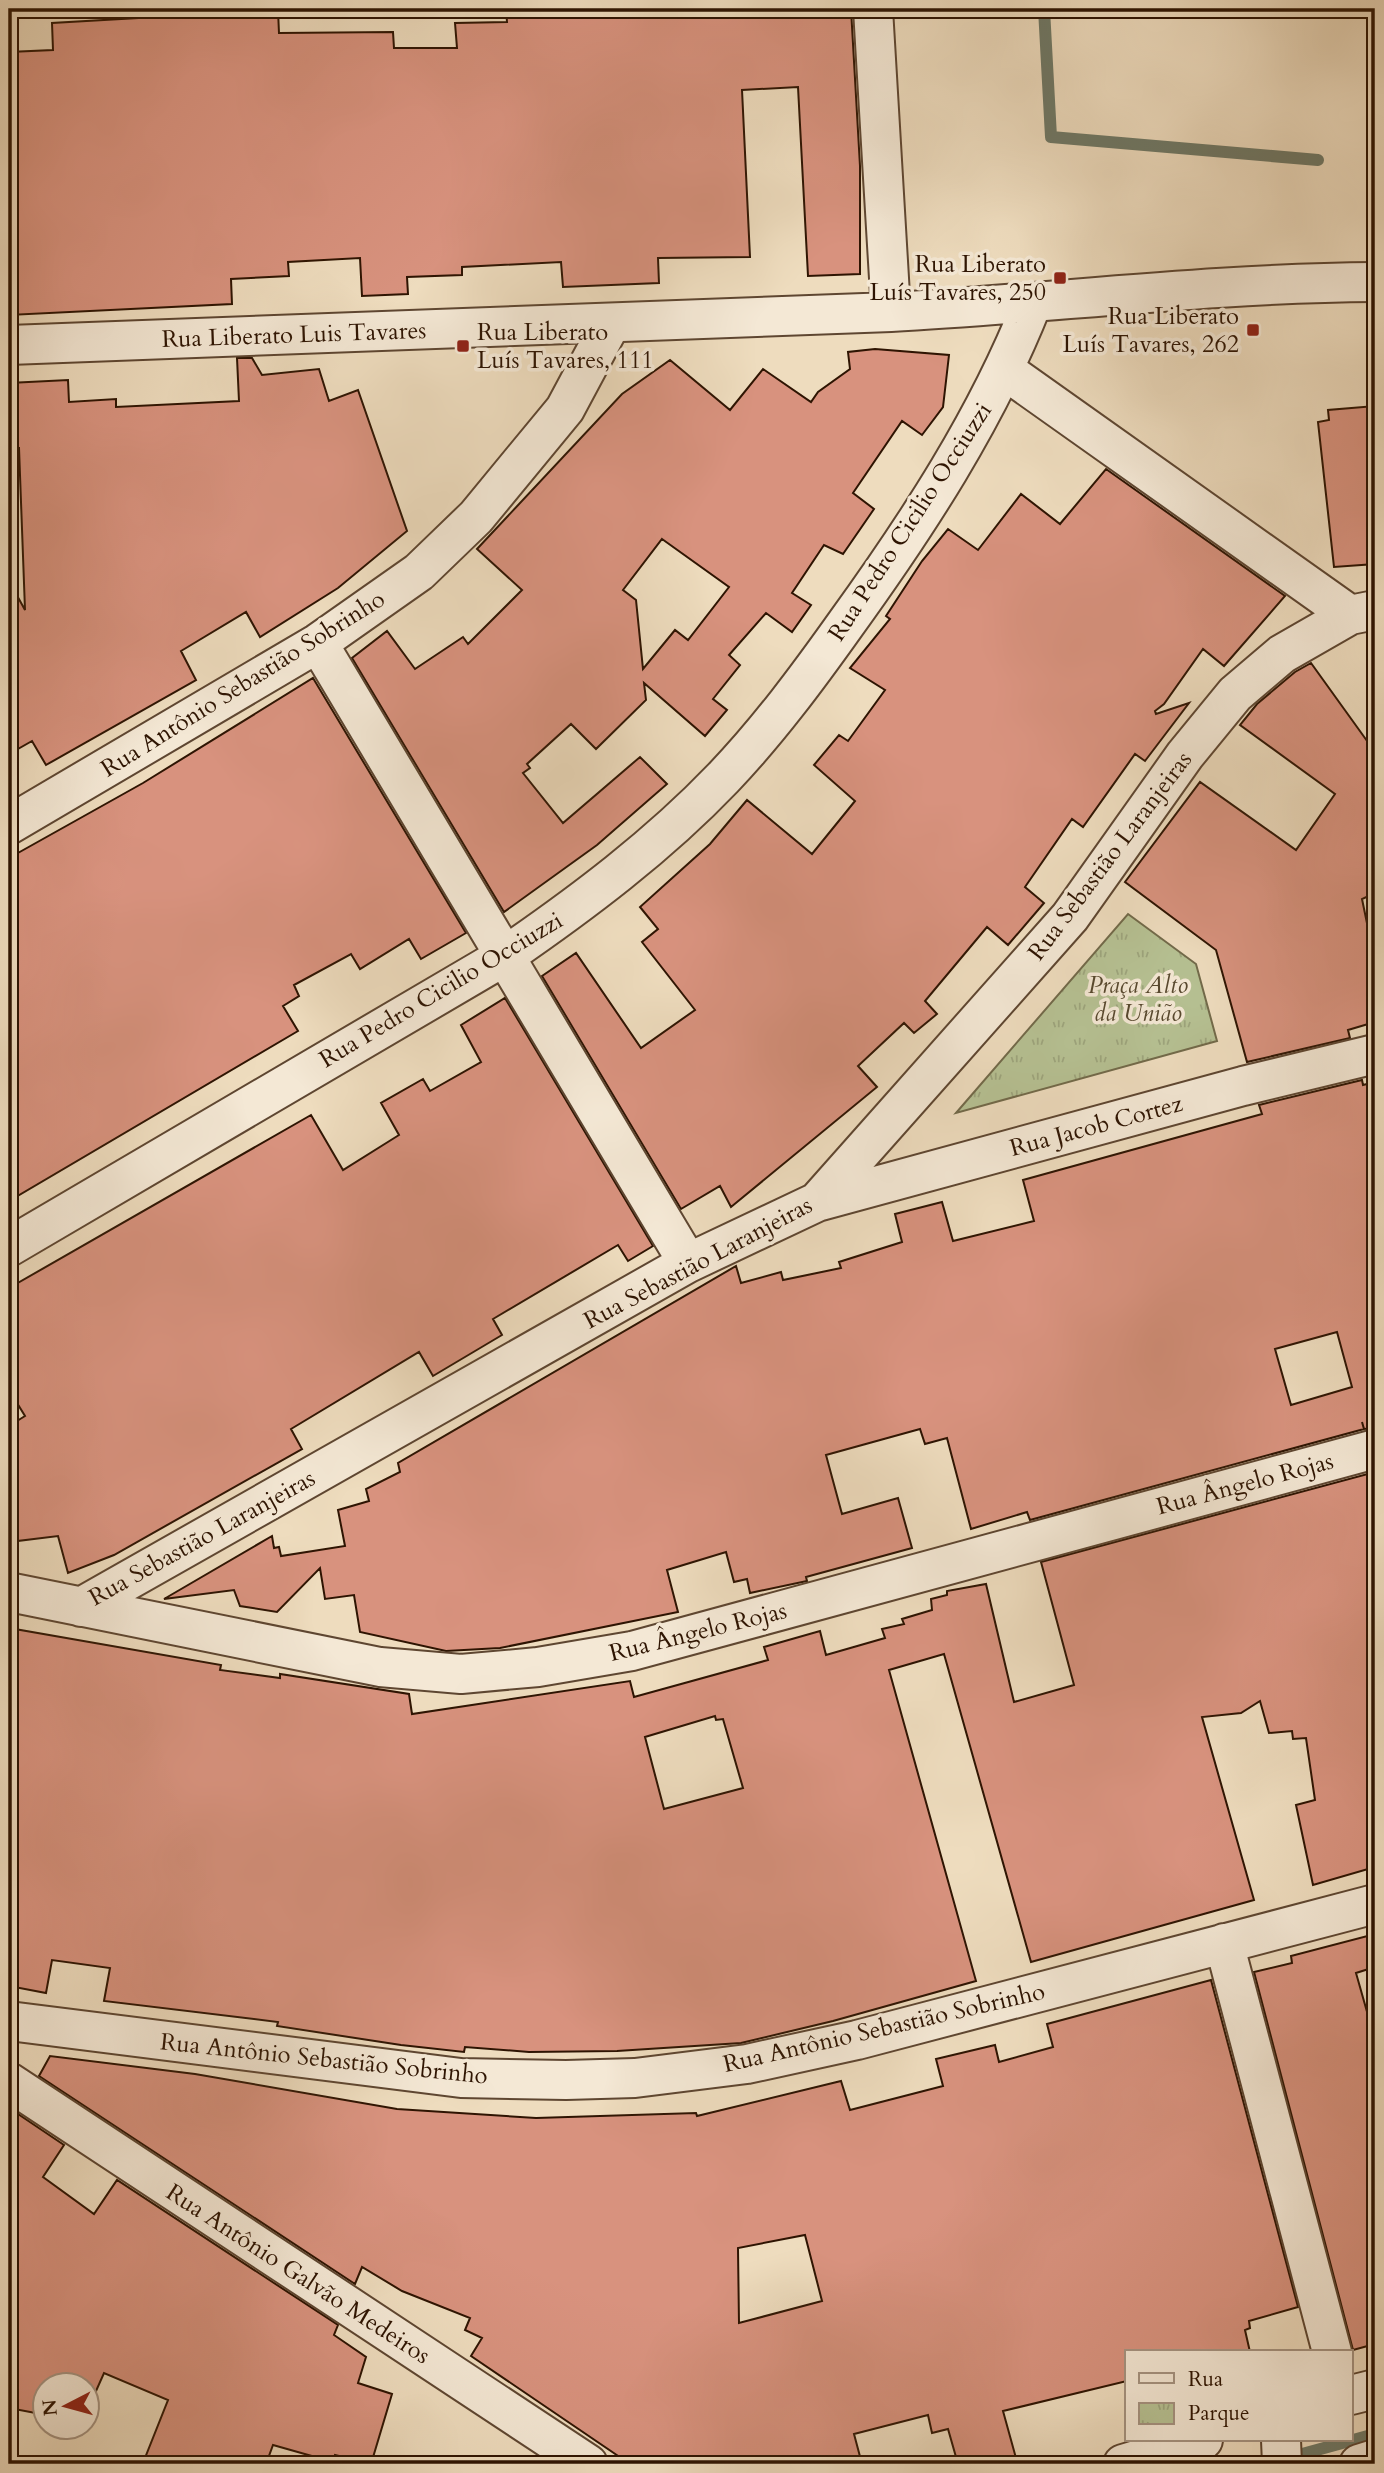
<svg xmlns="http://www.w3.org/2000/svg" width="1384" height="2473" viewBox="0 0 1384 2473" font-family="Cardo,serif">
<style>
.park{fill:url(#park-tufts);stroke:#726a4a;stroke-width:2}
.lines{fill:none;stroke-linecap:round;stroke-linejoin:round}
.stream{stroke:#6f7967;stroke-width:12}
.building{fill:#d8927e;stroke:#2e1402;stroke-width:2;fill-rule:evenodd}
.minor-casing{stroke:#5e4631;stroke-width:42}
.minor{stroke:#f4e8d5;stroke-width:38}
.poi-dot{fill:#8f2418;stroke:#f4e8d5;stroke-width:2.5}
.labels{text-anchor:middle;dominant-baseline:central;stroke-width:7;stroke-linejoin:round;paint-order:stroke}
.poi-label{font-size:24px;fill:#2e1402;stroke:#f4e8d5;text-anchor:end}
.street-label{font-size:24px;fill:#2e1402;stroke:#f4e8d5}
.park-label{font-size:24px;font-style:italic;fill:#57482e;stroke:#f4e8d5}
</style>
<defs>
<pattern id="park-tufts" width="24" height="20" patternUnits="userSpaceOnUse" patternTransform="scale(1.75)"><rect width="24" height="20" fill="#b6c193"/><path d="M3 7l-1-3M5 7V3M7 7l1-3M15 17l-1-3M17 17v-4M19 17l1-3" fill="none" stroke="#9da57d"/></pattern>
</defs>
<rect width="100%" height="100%" fill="#eedcbe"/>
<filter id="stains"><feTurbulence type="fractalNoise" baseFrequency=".00286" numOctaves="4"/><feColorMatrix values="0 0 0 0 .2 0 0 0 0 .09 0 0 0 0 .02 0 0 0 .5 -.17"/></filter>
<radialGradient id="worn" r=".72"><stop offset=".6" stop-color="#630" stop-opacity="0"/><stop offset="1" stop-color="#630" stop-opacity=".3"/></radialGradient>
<path class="park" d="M1128,914L1196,964L1217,1041L956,1113Z"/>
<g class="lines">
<path class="stream" d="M1044,9L1051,137L1318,160
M1284,2459L1375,2434"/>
</g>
<path class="building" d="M506,9H851L860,166V274L808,276L798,87L742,90L750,257L658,258L659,283L563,287L561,262L462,267V275L407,277L408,294L362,296L360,258L288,262L289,276L231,279L232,304L9,315V52L53,50L52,23L278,10L279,33L393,32L394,48H457L455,23L507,22Z
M875,349L949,355L943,407L922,435L902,421L853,493L874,509L843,554L824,545L792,593L811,605L792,632L766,613L729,655L740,665L713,699L727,710L705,736L644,683L646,700L596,749L571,724L527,764L530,768L523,773L563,823L640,757L667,784L597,845L504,912L352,658L387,631L415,669L463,637L468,644L522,590L477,549L622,394L670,360L730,410L763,369L811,402L818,392L850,369L848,352ZM662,539L729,587L688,640L675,630L643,669L636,600L623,590Z
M237,358H252L262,375L319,369L329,401L358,390L407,531L338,588L260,637L246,612L181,651L196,680L46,765L32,741L9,754V581L25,610L19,448H9V383L68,380L69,402L116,399V407L239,401Z
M1375,406V564L1334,567L1318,422L1329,420L1328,410Z
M1106,469L1285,596L1224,666L1203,649L1164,704L1155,711L1156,714L1189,703L1145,761L1135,754L1083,827L1072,819L1025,887L1044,903L1008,945L987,927L925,1001L937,1014L914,1033L904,1023L858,1066L877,1087L731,1207L720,1186L681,1209L542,976L576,953L641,1048L695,1010L642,942L658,929L640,907L710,844L747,800L812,854L855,801L814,765L839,735L848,741L885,690L850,668L890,619L886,616L922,561L948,529L978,550L1021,494L1060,524Z
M1311,663L1375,752V893L1362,899L1375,962V1022L1348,1030L1350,1038L1247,1062L1216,950L1125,882L1200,782L1296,850L1335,794L1240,725L1257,704L1295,672Z
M313,678L466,933L421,959L409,939L360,969L351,954L294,985L299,996L283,1006L298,1031L9,1201V858L143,783Z
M505,998L653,1246L628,1261L618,1245L493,1319L502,1335L433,1376L419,1352L291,1429L302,1449L114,1555L68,1573L58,1536L9,1542V1426L25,1416L9,1390V1288L311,1115L343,1170L399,1135L381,1103L423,1079L430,1091L481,1062L461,1025Z
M1362,1080L1363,1085L1375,1082V1428L1364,1429L1362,1422L1364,1429L1030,1520L1027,1512L971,1529L947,1438L925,1444L920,1429L826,1455L842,1514L898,1498L912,1548L806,1577L807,1581L750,1593L747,1579L734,1582L726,1552L667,1570L678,1612L500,1648L446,1651L360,1632L354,1595L325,1599L320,1568L277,1612L240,1606L234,1590L164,1599L272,1536L274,1548L279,1547L281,1556L345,1546L338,1510L369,1501L366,1489L400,1472L398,1463L736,1266L741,1283L781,1272L783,1280L841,1268L839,1262L902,1242L895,1214L942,1202L953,1241L1034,1221L1023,1180L1262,1114L1259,1105ZM1337,1332L1352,1387L1291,1405L1275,1349Z
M1375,1472V1867L1313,1885L1296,1805L1315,1800L1306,1738L1293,1739L1292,1731L1269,1733L1260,1701L1241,1713L1202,1717L1254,1900L1031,1962L944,1654L889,1670L976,1981L833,2021L741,2043L617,2051L529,2052L465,2047L464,2052L401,2045L277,2026L278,2022L104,2001L110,1968L52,1960L46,1993L9,1986V1628L221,1665L220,1670L280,1678V1674L409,1694L412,1714L630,1681L634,1697L768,1660L764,1647L820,1631L826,1655L885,1638L882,1629L904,1624L902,1619L932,1610L931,1599L947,1595V1591L986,1584L1014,1702L1074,1685L1041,1562ZM715,1716L716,1720L723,1719L743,1788L664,1809L645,1737Z
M1375,1934V1967L1356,1973L1375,2040V2344L1353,2350L1254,1972L1292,1963L1291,1956Z
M1211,1980L1298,2307L1249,2321L1250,2328L1245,2330L1250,2352H1127V2381L1003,2411L1016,2458L997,2464H958L948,2429L932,2433L928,2415L854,2434L862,2464H630L471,2356L482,2338L465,2330L470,2318L402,2291L362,2267L355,2284L39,2076L50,2056L195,2074L397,2109L536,2118L696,2113L697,2116L841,2081L850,2110L943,2086L936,2059L995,2045L999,2062L1053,2047L1047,2024ZM805,2235L822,2301L739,2323L738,2248Z
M18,2114L64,2145L43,2177L94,2214L117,2180L338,2325L334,2335L366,2357L358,2383L392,2394L371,2464L335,2455L333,2462L273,2445L266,2464H185L145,2458L168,2400L104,2373L88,2409V2385H46V2415L9,2408V2131Z"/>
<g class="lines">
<g class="minor-casing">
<path id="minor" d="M873,9L891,312
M9,345L891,312C1053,303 1213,283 1375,282
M1006,371L1350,615
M318,643L688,1263
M9,825L318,643L419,572L476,517L565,409L611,323
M817,1202L1243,1086L1375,1054
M9,1247L505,956C582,903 658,846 723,778C768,731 808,677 845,625C918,524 986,420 1032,304
M9,1592L380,1667L461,1674L538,1667L632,1651L1375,1449
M81,1607L688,1263L817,1202L1070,917L1185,755L1235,694L1282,654L1350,615L1375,610
M1224,1943L1332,2352
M9,2021L461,2078L566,2080L635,2078L747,2064L857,2040L1375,1904
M9,2082L588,2464
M1351,2395L1375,2389
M1281,2440L1282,2464
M1123,2464L1203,2440
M1359,2464L1375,2459"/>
</g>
<use href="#minor" class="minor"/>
</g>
<g class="poi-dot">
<rect x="1053" y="271" width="14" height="14" rx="3.5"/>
<rect x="1246" y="323" width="14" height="14" rx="3.5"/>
<rect x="456" y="339" width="14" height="14" rx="3.5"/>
</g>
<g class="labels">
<g class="poi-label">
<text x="1046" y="264">Rua Liberato<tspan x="1046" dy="28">Luís Tavares, 250</tspan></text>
<text x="1239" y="316">Rua Liberato<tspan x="1239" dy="28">Luís Tavares, 262</tspan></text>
<text x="477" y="332" text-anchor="start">Rua Liberato<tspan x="477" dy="28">Luís Tavares, 111</tspan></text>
</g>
<g class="street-label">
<text transform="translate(294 335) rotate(-2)">Rua Liberato Luis Tavares</text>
<text transform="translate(910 522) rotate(-57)">Rua Pedro Cicilio Occiuzzi</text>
<text transform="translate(243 684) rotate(-32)">Rua Antônio Sebastião Sobrinho</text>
<text transform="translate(1110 856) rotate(-53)">Rua Sebastião Laranjeiras</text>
<text transform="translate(441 990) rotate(-31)">Rua Pedro Cicilio Occiuzzi</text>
<text transform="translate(1096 1126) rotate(-15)">Rua Jacob Cortez</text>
<text transform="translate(698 1263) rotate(-28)">Rua Sebastião Laranjeiras</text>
<text transform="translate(1245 1484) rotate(-15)">Rua Ângelo Rojas</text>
<text transform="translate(202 1538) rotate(-29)">Rua Sebastião Laranjeiras</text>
<text transform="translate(698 1632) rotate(-14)">Rua Ângelo Rojas</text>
<text transform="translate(884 2028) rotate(-13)">Rua Antônio Sebastião Sobrinho</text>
<text transform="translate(324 2059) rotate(6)">Rua Antônio Sebastião Sobrinho</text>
<text transform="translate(298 2274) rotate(33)">Rua Antônio Galvão Medeiros</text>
</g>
<g class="park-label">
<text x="1138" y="985">Praça Alto<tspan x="1138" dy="28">da União</tspan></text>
</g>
</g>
<rect width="1384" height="2473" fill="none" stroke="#eedcbe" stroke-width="35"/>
<rect x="10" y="10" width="1363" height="2452" fill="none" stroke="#2e1402" stroke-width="3.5"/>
<rect x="18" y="18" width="1349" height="2438" fill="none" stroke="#2e1402" stroke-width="2"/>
<rect x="1125" y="2350" width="228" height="91" fill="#f4e8d5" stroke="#a59381" stroke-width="2"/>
<rect x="1139" y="2373" width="35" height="10" fill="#f4e8d5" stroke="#a59381" stroke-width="2"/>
<text x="1188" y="2386" font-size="21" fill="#2e1402">Rua</text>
<rect x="1139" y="2403" width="35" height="21" fill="url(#park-tufts)" stroke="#a59381" stroke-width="2"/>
<text x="1188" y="2420" font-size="21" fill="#2e1402">Parque</text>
<g transform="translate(66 2406) rotate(264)"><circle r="33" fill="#f4e8d5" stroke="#a59381" stroke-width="2"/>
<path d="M0-5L12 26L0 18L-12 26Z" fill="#8f2418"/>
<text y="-10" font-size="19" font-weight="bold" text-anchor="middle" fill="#2e1402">N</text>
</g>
<rect width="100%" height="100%" filter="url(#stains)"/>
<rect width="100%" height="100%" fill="url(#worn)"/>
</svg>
